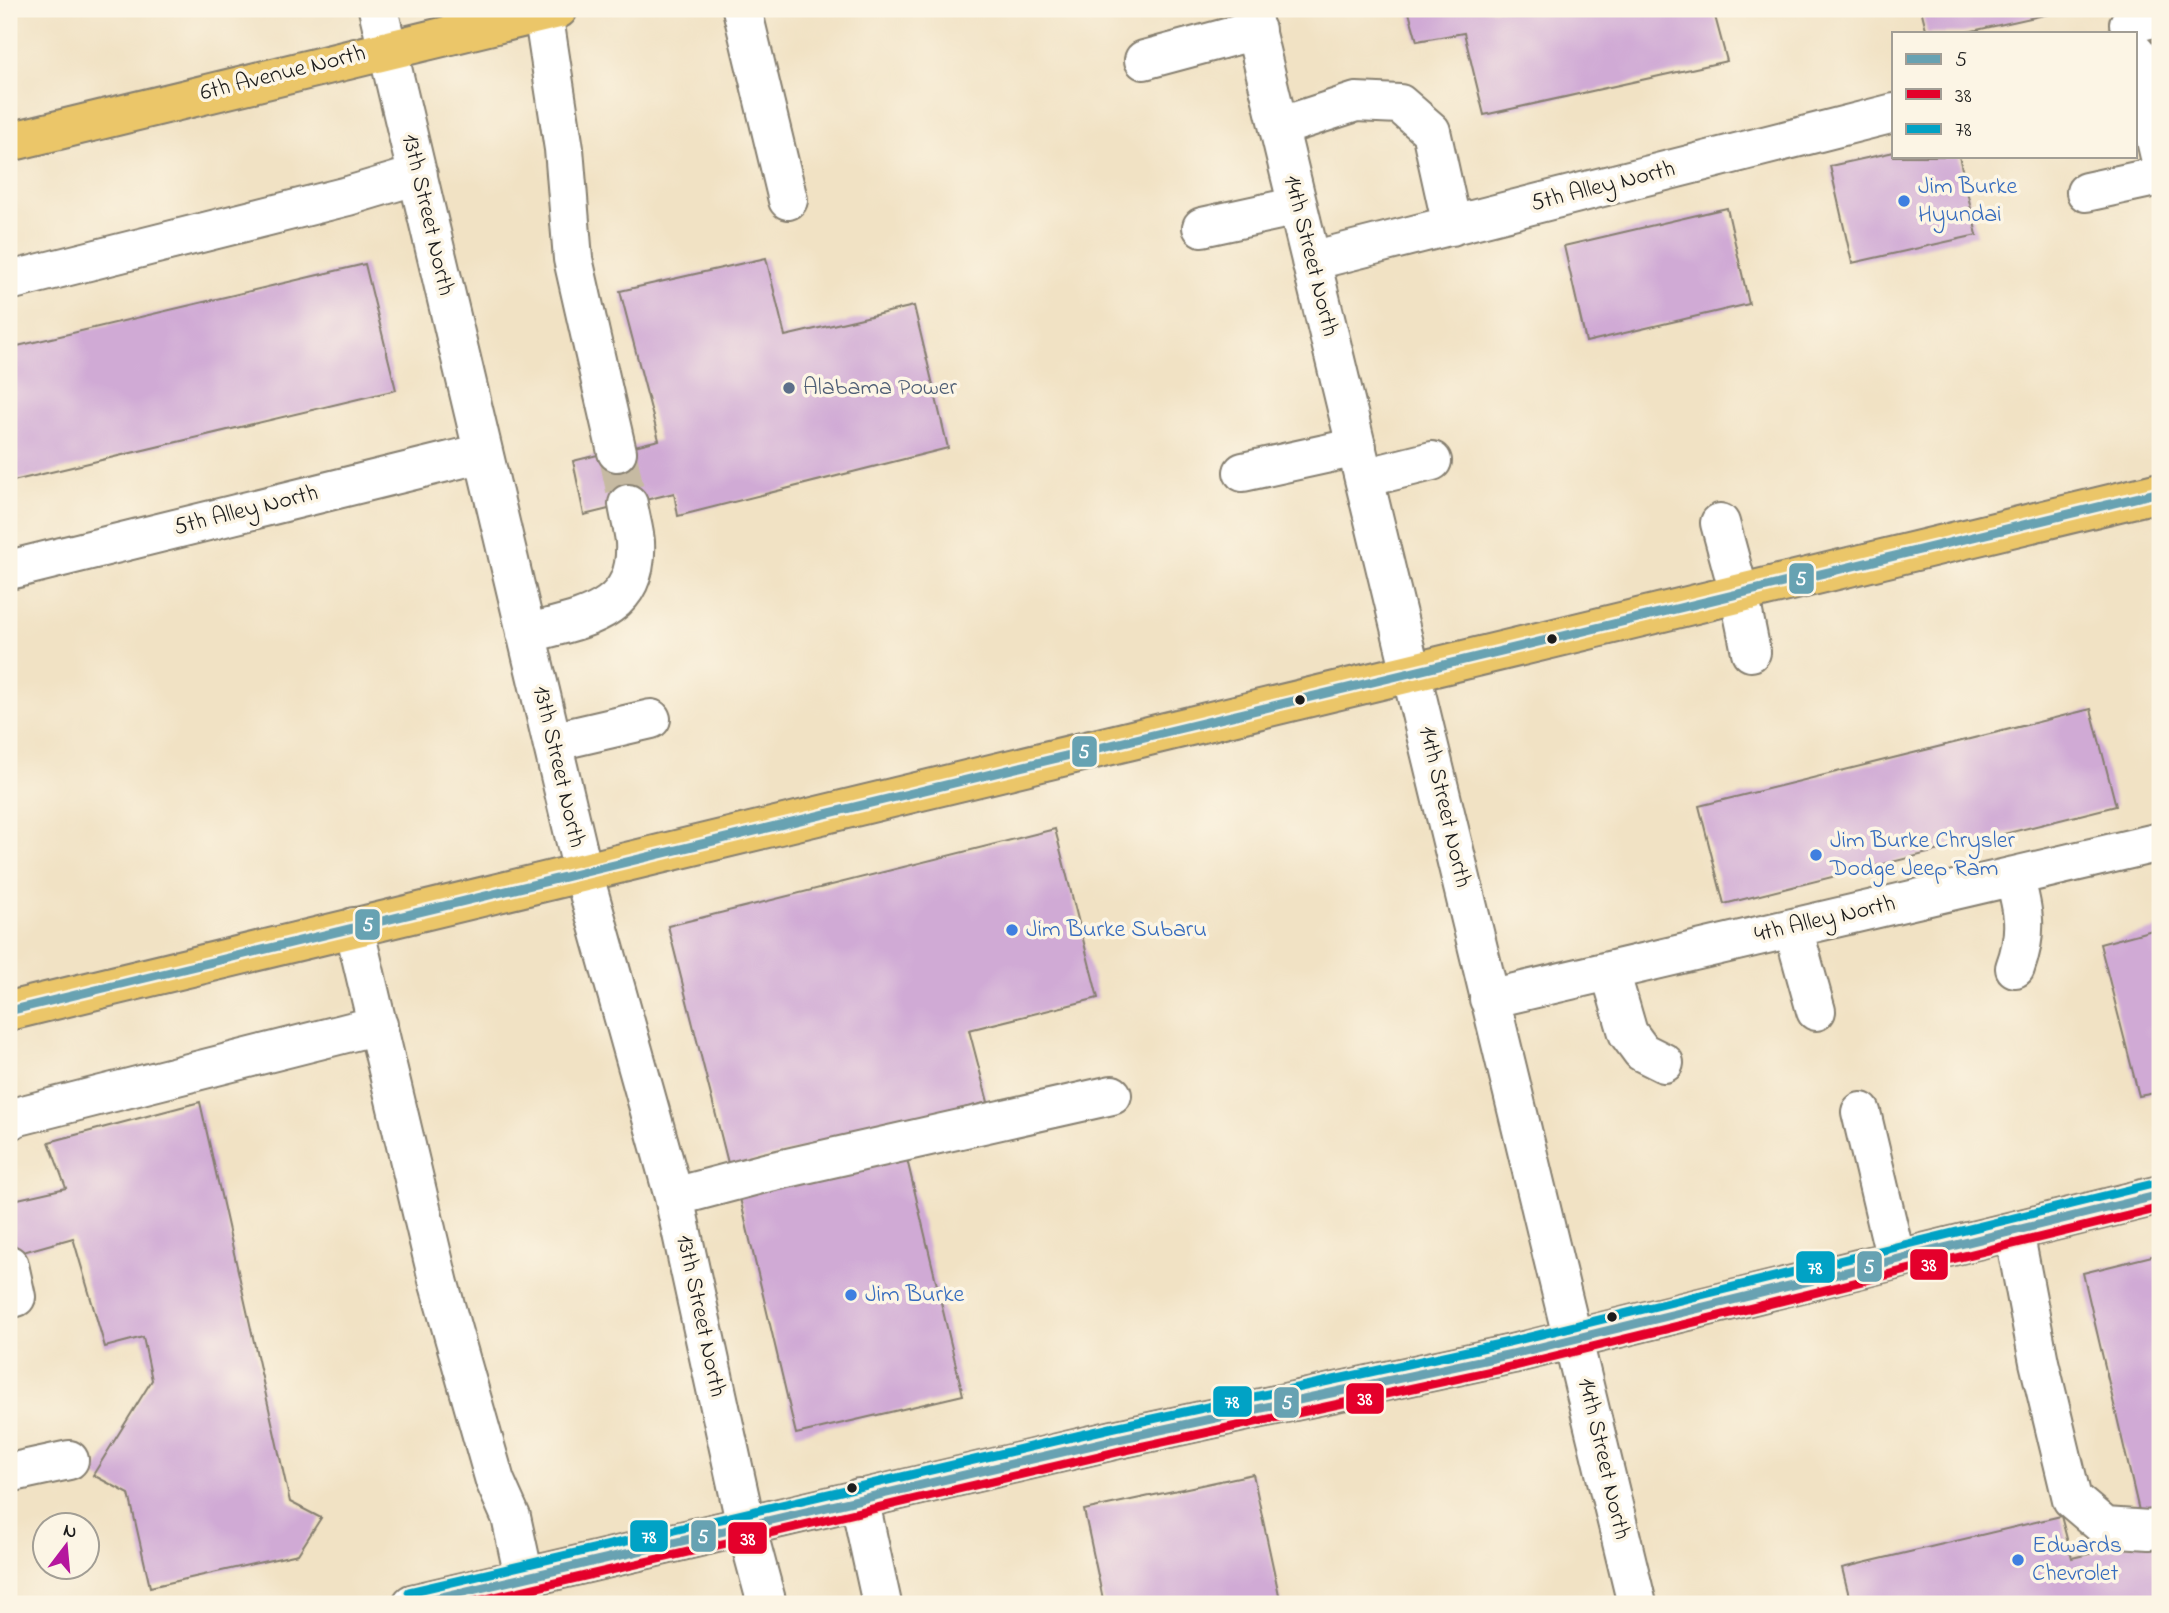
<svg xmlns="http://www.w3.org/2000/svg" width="2169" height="1613" viewBox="0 0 2169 1613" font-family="'Indie Flower',sans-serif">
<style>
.building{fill:#d0aad5}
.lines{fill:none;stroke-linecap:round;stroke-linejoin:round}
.minor-tunnel{stroke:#c6baa2;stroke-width:38;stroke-dasharray:38 19;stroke-linecap:butt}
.minor-casing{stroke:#867f70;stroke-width:42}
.major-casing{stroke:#867f70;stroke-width:42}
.minor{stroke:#fff;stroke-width:38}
.major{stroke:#ebc669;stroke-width:38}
.bus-1-casing{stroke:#fcf5e5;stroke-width:14}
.bus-2-casing{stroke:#fcf5e5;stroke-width:14}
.bus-3-casing{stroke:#fcf5e5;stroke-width:14}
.bus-1{stroke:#67a2b2;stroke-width:9}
.bus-2{stroke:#e4002b;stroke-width:9}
.bus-3{stroke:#01a2c5;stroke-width:9}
.shop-dot{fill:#3f7fe0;stroke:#fcf5e5;stroke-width:2.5}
.service-dot{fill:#5c6f8a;stroke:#fcf5e5;stroke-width:2.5}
.bus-dot{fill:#1c1c1c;stroke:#fcf5e5;stroke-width:2.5}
.labels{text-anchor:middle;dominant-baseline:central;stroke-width:7;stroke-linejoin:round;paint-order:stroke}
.street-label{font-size:24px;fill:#1c1c1c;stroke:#fcf5e5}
.shop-label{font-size:24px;fill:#366cbe;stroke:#fcf5e5;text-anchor:start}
.service-label{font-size:24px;fill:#4e5e75;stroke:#fcf5e5;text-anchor:start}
.line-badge{stroke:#fcf5e5;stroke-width:2.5}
.badge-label{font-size:19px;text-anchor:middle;font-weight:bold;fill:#fff}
</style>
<rect width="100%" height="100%" fill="#fcf5e5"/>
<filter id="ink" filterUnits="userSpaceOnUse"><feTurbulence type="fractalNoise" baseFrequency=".0143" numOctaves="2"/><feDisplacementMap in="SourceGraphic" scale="14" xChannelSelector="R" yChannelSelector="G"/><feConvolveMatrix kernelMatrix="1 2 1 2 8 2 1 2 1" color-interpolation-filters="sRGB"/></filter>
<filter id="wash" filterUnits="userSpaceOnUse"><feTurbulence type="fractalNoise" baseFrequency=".00686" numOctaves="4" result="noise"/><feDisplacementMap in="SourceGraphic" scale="28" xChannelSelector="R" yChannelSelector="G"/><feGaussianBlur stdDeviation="1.57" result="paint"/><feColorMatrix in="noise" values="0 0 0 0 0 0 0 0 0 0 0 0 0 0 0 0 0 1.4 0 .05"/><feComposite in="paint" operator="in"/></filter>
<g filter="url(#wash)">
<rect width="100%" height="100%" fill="#f1e2c4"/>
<g id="blocks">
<path class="building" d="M1408,9H1713L1727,61L1484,115L1464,33L1417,41Z
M1921,9H2047L2049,14L1963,33H1927Z
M1894,152V156H1959L1977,235L1852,263L1830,166Z
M1727,208L1749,304L1586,342L1564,246Z
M766,258L785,336L914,306L948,448L678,516L674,493L584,515L573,461L659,440L620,291Z
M365,264L396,390L9,482V348Z
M2091,709L2116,806L1724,904L1699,806Z
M1055,829L1098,998L969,1030L988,1102L729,1167L668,926Z
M2160,928V1092L2139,1096L2100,944Z
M200,1102L290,1502L321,1518L298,1554L150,1587L129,1494L93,1475L152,1380L143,1337L105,1347L73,1238L9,1256V1201L66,1188L49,1142Z
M906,1155L963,1395L796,1434L739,1194Z
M2160,1254V1510L2140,1515L2083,1273Z
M1253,1474L1281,1604H1104L1084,1510Z
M2061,1516L2072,1558L2155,1538L2160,1561V1604H1851L1842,1568Z"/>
</g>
</g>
<g filter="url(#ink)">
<use href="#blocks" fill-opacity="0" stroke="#867f70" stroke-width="2"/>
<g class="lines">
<path class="minor-tunnel" d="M617,452L628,504"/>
<g class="minor-casing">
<path id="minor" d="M378,9L583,872L674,1197L746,1526L767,1604
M742,9L788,200
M1250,9L1637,1604
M543,12L564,149L573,259L617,452
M2129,24L2160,16
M2136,54L2160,157
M1144,60L1256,30
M1279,127L1356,102L1400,104L1431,131L1452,226
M2086,192L2160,176
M1202,227L1298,206
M1311,261L1894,113
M9,281L348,196L418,175
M1243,472L1357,447
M1364,478L1432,461
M1720,523L1739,593L1751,652
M9,570L483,453
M526,634C580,619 639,614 635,542C634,530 630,517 628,504
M552,742L651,719
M2014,876C2024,911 2028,932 2015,968
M354,927L439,1284L495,1481L511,1517L524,1577
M1793,928L1816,1011
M1610,971L1628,1033L1642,1052L1664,1063
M1489,999L2160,842
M1861,1112L1896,1260
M9,1121L15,1117L378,1025
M674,1197L765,1173L1112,1095
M2014,1231L2039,1362L2072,1499L2105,1527L2149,1530L2160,1528
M9,1265L16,1297L9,1299
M9,1473L69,1460
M859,1498L882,1604
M412,1604L1118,1439L1512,1354L2160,1195"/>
</g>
<g class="major-casing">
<path id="major" d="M9,142L558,9
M9,1011L2160,492"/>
</g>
<use href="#minor" class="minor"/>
<use href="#major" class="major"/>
<g class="bus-1-casing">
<path id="bus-1" d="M9,1011L2160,492
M412,1604L1118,1439L1512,1354L2160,1195"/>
</g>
<g class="bus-2-casing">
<path id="bus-2" d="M465,1604L1121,1451L1515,1366L2160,1208"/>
</g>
<g class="bus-3-casing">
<path id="bus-3" d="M409,1592L1115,1427L1509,1342L2157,1183"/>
</g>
<use href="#bus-1" class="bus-1"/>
<use href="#bus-2" class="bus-2"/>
<use href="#bus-3" class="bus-3"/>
</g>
</g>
<g class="shop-dot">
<circle cx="1904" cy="201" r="7"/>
<circle cx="1816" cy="855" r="7"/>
<circle cx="1012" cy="930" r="7"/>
<circle cx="851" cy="1295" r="7"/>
<circle cx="2018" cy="1560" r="7"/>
</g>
<circle class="service-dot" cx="789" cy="388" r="7"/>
<g class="bus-dot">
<circle cx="1552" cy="639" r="6"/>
<circle cx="1300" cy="700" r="6"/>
<circle cx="1612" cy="1317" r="6"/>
<circle cx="852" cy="1488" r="6"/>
</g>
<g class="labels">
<g class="street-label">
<text transform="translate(283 74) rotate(-14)">6th Avenue North</text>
<text transform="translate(1603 187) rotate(-14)">5th Alley North</text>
<text transform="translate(427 215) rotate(77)">13th Street North</text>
<text transform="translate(1310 256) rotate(76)">14th Street North</text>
<text transform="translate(246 511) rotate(-14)">5th Alley North</text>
<text transform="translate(558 767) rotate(77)">13th Street North</text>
<text transform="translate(1444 807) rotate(77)">14th Street North</text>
<text transform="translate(1825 920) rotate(-13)">4th Alley North</text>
<text transform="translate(700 1316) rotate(78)">13th Street North</text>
<text transform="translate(1603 1459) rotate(77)">14th Street North</text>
</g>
<g class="shop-label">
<text x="1918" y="187">Jim Burke<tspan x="1918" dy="28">Hyundai</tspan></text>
<text x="1830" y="841">Jim Burke Chrysler<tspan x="1830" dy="28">Dodge Jeep Ram</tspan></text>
<text x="1026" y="930">Jim Burke Subaru</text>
<text x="865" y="1295">Jim Burke</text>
<text x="2032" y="1546">Edwards<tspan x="2032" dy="28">Chevrolet</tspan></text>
</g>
<g class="service-label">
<text x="803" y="388">Alabama Power</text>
</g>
</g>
<g class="line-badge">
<rect x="1788" y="562" width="27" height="33" rx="7" fill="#67a2b2"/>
<rect x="1071" y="735" width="27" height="33" rx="7" fill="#67a2b2"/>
<rect x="354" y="908" width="27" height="33" rx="7" fill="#67a2b2"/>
<rect x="1909" y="1248" width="40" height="33" rx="7" fill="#e4002b"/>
<rect x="1856" y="1250" width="27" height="33" rx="7" fill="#67a2b2"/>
<rect x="1795" y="1250" width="41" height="34" rx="7" fill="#01a2c5"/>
<rect x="1345" y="1382" width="40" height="33" rx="7" fill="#e4002b"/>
<rect x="1212" y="1385" width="41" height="33" rx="7" fill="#01a2c5"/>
<rect x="1273" y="1386" width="27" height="33" rx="7" fill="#67a2b2"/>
<rect x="629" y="1519" width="40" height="34" rx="7" fill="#01a2c5"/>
<rect x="690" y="1519" width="27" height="34" rx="7" fill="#67a2b2"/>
<rect x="727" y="1521" width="41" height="34" rx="7" fill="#e4002b"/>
</g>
<g class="badge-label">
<text x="1801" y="585">5</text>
<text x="1084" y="758">5</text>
<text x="368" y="931">5</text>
<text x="1929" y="1271">38</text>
<text x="1869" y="1273">5</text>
<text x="1815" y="1274">78</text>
<text x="1365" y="1405">38</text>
<text x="1232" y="1408">78</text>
<text x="1287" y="1409">5</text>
<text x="649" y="1543">78</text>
<text x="703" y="1543">5</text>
<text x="748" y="1545">38</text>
</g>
<rect width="2169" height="1613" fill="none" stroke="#fcf5e5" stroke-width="35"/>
<rect x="1892" y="32" width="245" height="126" fill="#fcf5e5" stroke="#a29e95" stroke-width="2"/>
<rect x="1906" y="54" width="35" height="10" fill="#67a2b2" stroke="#a29e95" stroke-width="2"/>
<text x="1955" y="66" font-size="21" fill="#1c1c1c">5</text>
<rect x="1906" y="89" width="35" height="10" fill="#e4002b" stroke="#a29e95" stroke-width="2"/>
<text x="1955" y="102" font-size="21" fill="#1c1c1c">38</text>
<rect x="1906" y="124" width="35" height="10" fill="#01a2c5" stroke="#a29e95" stroke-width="2"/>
<text x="1955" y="136" font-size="21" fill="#1c1c1c">78</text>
<g transform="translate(66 1546) rotate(16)"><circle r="33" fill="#fcf5e5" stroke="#a29e95" stroke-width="2"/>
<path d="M0-5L12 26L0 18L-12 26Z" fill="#b5179e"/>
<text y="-10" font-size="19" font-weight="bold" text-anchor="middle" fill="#1c1c1c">N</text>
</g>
</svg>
